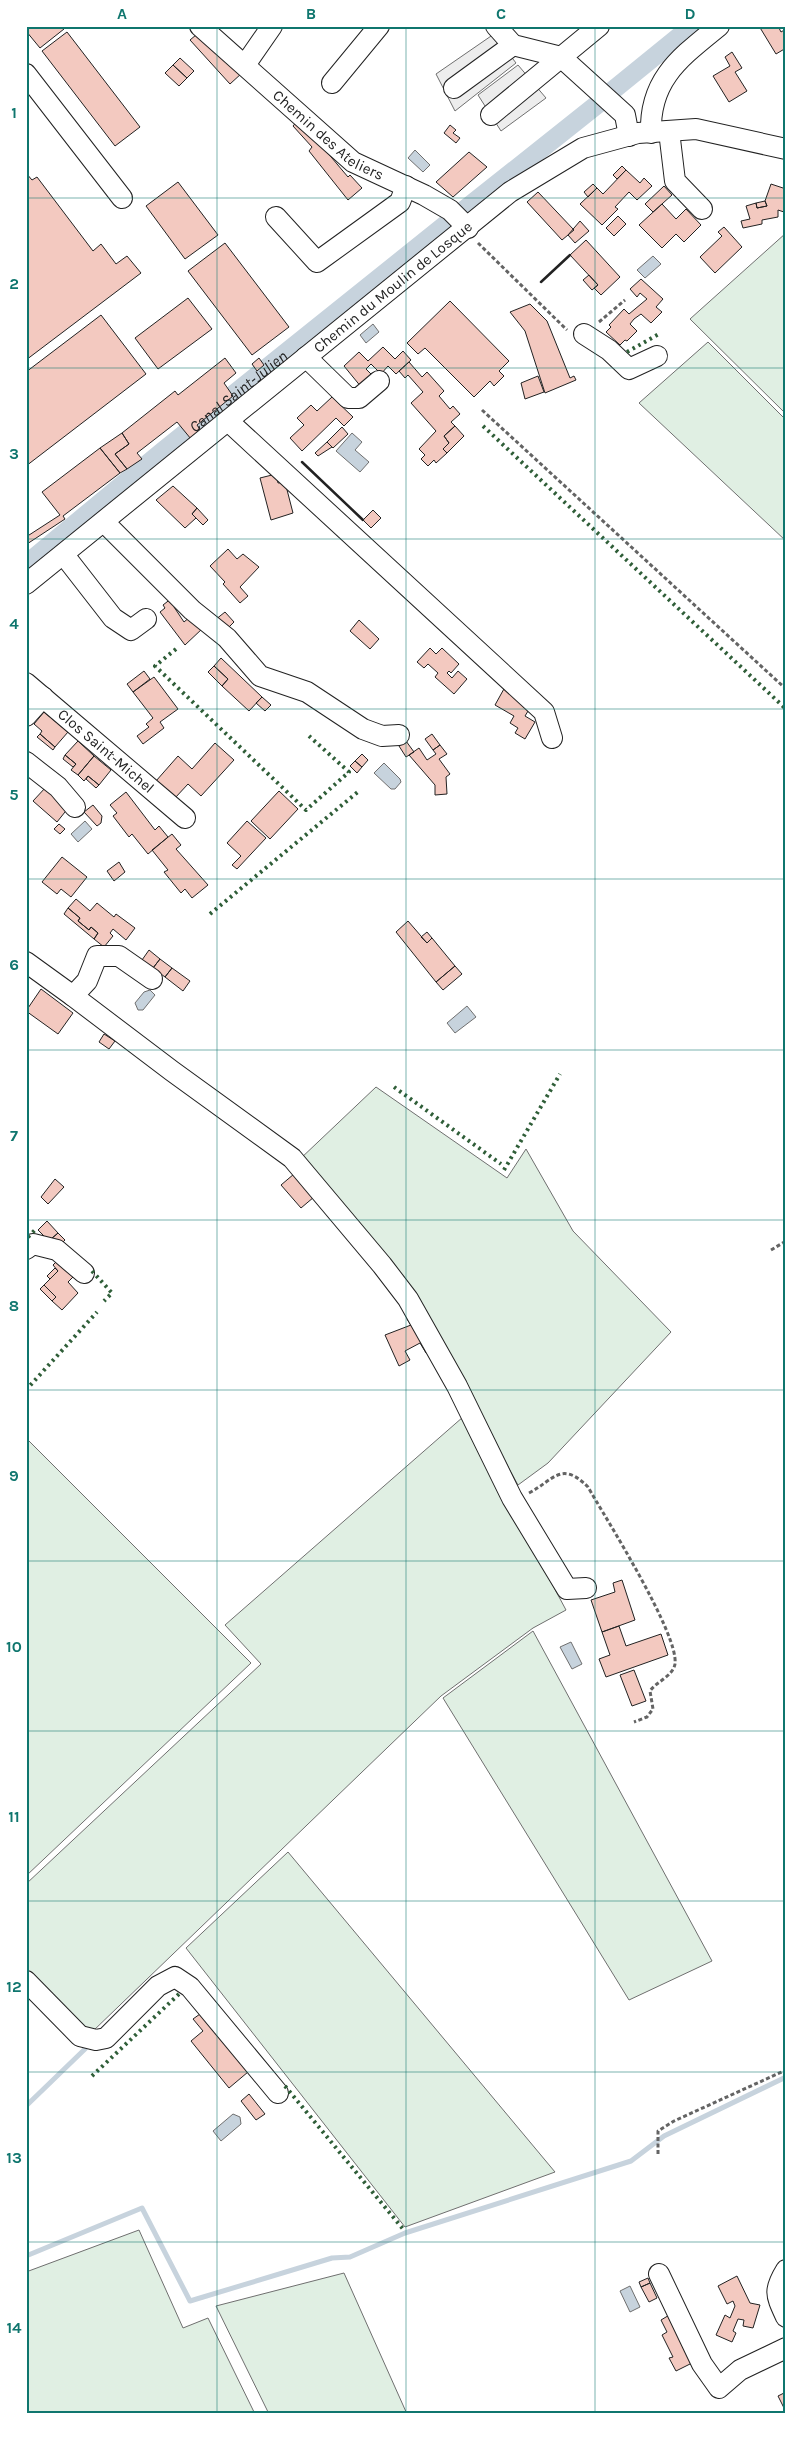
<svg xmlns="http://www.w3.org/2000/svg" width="812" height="2440" viewBox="0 0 812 2440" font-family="Karla,sans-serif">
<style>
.green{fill:#e0efe3;stroke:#6f6f6f}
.parking{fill:#ededed;stroke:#6f6f6f}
.water{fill:#c7d3dd;stroke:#6f6f6f}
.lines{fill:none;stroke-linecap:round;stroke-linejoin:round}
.stream{stroke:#c7d3dd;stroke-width:5}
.canal{stroke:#c7d3dd;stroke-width:19}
.building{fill:#f3c9c0;stroke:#222}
.minor-casing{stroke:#222;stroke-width:22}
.path{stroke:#646464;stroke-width:3;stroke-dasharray:4 2.5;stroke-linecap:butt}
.minor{stroke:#fff;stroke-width:20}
.hedge{stroke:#2f5e38;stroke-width:4;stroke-dasharray:2.5 4;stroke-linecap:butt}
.wall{stroke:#222;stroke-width:2.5}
.grid{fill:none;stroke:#0f766e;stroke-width:1;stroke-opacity:0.55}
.labels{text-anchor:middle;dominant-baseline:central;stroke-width:4;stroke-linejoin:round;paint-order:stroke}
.street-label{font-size:15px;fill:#222;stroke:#fff}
.water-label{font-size:16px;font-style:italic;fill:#222;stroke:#fff}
.neatline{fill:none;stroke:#0f766e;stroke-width:2}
.grid-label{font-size:16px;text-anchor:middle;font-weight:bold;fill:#0f766e}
</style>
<rect width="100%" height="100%" fill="#fff"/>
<path class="green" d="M786,233V414L690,319Z
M708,342L786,420V541L639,403Z
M376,1087L507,1178L526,1149L573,1231L671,1332L548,1463L518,1485L408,1284L299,1160Z
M463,1417L566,1610L533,1628L441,1696L92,2032L78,2027L26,1971V1884L261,1664L225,1625Z
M26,1438L251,1663L26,1876Z
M533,1631L712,1961L629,2000L443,1698Z
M288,1852L555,2172L405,2227L186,1948Z
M139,2230L183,2328L208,2318L255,2414H26V2272Z
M344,2273L407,2414H269L216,2306Z"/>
<path class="parking" d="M494,34L516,63L455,111L436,74Z
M518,65L546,98L501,131L478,95Z"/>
<path class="water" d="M415,150L430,165L423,172L408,158Z
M653,256L661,264L645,278L637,270Z
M373,324L379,332L366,343L360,335Z
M352,433L362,442L355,450L369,462L360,472L336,451Z
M384,763L400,779L401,782L395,789H391L374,773Z
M85,821L92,829L78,842L71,834Z
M150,990L155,995L143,1010H138L135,1003L144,992Z
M467,1006L476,1017L455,1033L447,1023Z
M571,1642L582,1664L572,1669L560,1647Z
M233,2114L240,2117L241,2124L221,2141L213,2131Z
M630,2286L640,2307L630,2312L620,2291Z"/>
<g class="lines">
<path class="stream" d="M26,2106L85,2049
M26,2256L142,2208L190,2301L332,2258L350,2257L405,2233L631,2161L664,2136L786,2077"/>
<g class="canal">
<path d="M612,91L692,26"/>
<path d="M463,211L599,103"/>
<path id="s1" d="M29,562L163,451L449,222"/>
</g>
</g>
<path class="building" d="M26,26H62L64,29L40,48L26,31Z
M759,26H778L781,32L786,29V48L776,54Z
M202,30L242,73L230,84L190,40Z
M67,32L140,127L115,146L42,51Z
M732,52L742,68L735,72L747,91L729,102L713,76L730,66L725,57Z
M180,58L194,71L187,78L173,65Z
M173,65L187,78L179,86L165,73Z
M299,119L348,177L350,175L362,188L348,200L309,151L312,147L293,126Z
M450,125L456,130L453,133L460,138L456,143L444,133Z
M469,152L487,167L453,197L436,182Z
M622,166L626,170L617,179L613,175Z
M626,170L640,183L644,178L652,186L637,200L629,192L615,207L618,209L602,225L580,204L597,188L603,194Z
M26,173L32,180L37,177L93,251L101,244L116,264L127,256L141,273L26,360Z
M178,182L218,235L185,259L146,206Z
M593,184L597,188L588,197L584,192Z
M771,184L786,189L784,212L778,210V217L762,220V224L743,228L741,221L750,219L746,206L756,203L757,208L767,206L765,201Z
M664,186L672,195L653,212L645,204Z
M538,192L574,230L562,240L527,202Z
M765,201L767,206L757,208L756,203Z
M662,204L676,219L686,209L701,225L684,242L676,234L662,248L639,225Z
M618,216L626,224L614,236L606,228Z
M580,221L589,231L575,243L568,235Z
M724,227L742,247L715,273L700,257L722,236L718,232Z
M586,240L620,277L601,295L594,288L598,285L570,255Z
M225,243L289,327L252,355L188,271Z
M589,275L598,285L592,290L583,280Z
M641,279L663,299L656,307L662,312L651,323L641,314L634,319L630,324L637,331L627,341L625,340L620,345L606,332L611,327L609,325L624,309L629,314L647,299L640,293L637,297L630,289Z
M188,298L212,329L158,369L135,338Z
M450,301L509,361L499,371L504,376L494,386L490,381L474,397L425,348L418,354L407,343Z
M530,304L547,321L570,378L574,376L576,380L545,393L525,331L510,312Z
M101,315L146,374L26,466V372Z
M383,347L395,359L403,351L411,360L396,374L388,366L381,374L371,364L366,369L374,377L362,388L344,366L359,352L368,361Z
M225,358L236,373L224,383L233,396L197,425L201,431L191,439L177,422L137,453L142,459L127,469L115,454L129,444L122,433L175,391L178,395Z
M259,358L264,365L257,371L252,364Z
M409,362L422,377L427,372L444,391L439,396L450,409L453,406L460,414L451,422L455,426L444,436L449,443L443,449L447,453L436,463L434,460L428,466L421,459L425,455L419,449L436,431L411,403L423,392L408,375L405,378L399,371Z
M538,376L544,392L525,399L521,383Z
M332,397L353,417L344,426L336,418L302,451L290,438L304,425L297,418L311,405L317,411Z
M455,426L464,436L447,453L443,449L449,443L444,436Z
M342,427L348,434L333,448L327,442Z
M122,433L129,444L115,454L127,469L120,473L100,448Z
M327,442L332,447L318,456L315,453Z
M100,448L120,473L63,516L65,519L27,544L26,537L60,515L42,492Z
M276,474L278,483L285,482L293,513L271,520L260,478Z
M173,486L197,508L192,514L196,518L185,528L156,500Z
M197,508L208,520L203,525L192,514Z
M373,510L381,518L371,528L363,520Z
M228,549L237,559L243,554L259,567L240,587L248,596L240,603L223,584L225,582L210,566Z
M172,598L177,603L174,607L184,622L191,616L203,628L185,645L160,612L165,608L163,605Z
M225,612L234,622L225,631L215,620Z
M359,620L379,639L370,649L350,631Z
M430,648L436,654L442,648L459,664L451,673L449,671L447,673L452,678L458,671L467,679L454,694L435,677L438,673L428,664L424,668L417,662Z
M221,658L262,697L249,711L222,686L228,679L214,666Z
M214,666L228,679L222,686L208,672Z
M144,671L150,679L133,692L127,684Z
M154,677L178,709L160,722L164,728L143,744L137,736L149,727L146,724L153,718L133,692Z
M505,687L533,703L525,716L535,722L525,739L515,733L518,728L510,723L514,716L495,705Z
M262,697L271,705L265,711L256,703Z
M44,712L68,732L55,747L40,734L42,731L34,724Z
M40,734L55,747L53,750L37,737Z
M432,734L440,745L433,750L425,739Z
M78,741L94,756L78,775L71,770L76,764L65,755Z
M406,741L414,752L406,757L399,746Z
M215,743L234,760L201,796L188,784L175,798L156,781L178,756L192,769Z
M440,745L447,754L439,759L450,774L446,777L447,794L435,795V785L409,755L419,748L427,760L436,754L433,750Z
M362,754L368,760L362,767L355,761Z
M65,755L76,764L73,767L63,759Z
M94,756L111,770L99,785L88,776L84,781L78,775Z
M355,761L362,767L357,773L350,766Z
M88,776L99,785L96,788L86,779Z
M46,787L56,796L54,798L59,803L69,807L57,822L33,801Z
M279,791L298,809L270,839L251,821Z
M126,792L155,830L159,826L168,837L148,854L132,834L129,837L113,816L117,813L110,805Z
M93,805L102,816L101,823L97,826L84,812Z
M247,821L266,838L237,869L232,865L241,856L227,843Z
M59,824L65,829L60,834L54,829Z
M172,834L181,845L176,849L208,885L192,898L185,889L181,893L164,872L168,870L152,850Z
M62,857L87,877L71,897L61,889L57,894L42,882Z
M119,862L125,872L114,881L107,871Z
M76,899L90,911L97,903L114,917L116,914L135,928L126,940L113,929L110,933L113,936L104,947L94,939L98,933L91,927L89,930L78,921L80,918L68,908Z
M68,908L80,918L78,921L89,930L91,927L98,933L94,939L64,914Z
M408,921L427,943L432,938L455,966L436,982L396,932Z
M427,932L432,938L427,943L421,937Z
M149,950L160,959L153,968L142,960Z
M160,959L172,968L165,977L153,968Z
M455,966L462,974L443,990L436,982Z
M172,968L190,981L183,991L165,977Z
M41,989L73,1013L58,1034L26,1011Z
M104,1034L115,1041L109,1049L99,1042Z
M294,1174L314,1197L301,1208L281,1185Z
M55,1179L64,1187L48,1204L41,1197Z
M47,1221L58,1233L49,1241L38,1230Z
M58,1233L65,1240L60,1245L52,1238Z
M59,1259L75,1275L68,1282L78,1293L62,1310L52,1301L56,1297L44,1285L58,1271L53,1265Z
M55,1268L58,1271L50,1279L47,1276Z
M44,1285L56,1297L52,1301L40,1289Z
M411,1308L433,1349L426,1353L420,1343L405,1351L410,1360L399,1366L385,1335L411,1325L407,1319Z
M622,1580L635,1620L602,1632L591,1600L615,1592L613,1583Z
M619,1626L626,1646L661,1634L668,1655L606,1677L599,1659L610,1655L602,1632Z
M634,1670L646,1701L632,1706L620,1675Z
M200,2014L248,2072L229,2088L191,2041L203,2031L193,2019Z
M249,2094L265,2114L256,2120L241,2101Z
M737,2276L750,2303L760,2305L753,2328L743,2326L744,2320L738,2319L733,2331L736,2333L732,2342L716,2335L725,2315L730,2318L735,2306L733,2301L727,2304L718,2286Z
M648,2278L650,2283L641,2287L639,2282Z
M650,2283L657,2298L649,2302L641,2287Z
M671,2314L692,2363L676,2371L669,2358L673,2357L662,2335L667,2332L661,2320Z
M786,2392V2412L778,2396Z"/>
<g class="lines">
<g class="minor-casing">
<g id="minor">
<path id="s2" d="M200,26L353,162L424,195L450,210L468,228"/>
<path d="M496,26L513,45L561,57L625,115L629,136"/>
<path d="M245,65L272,26"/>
<path d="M26,74L122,198"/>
<path d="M332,83L379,26"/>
<path d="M454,88L513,45"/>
<path d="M491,115L599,26"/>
<path d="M669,131L675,181L702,209"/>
<path d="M651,133C649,79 681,57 719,26"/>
<path d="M276,217L317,262L400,202L406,186"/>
<path d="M584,334L609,350L629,369L657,356"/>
<path d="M306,357L348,398H359L379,381"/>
<path d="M228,421L544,712L552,738"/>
<path d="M104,522L192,610L227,638L260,676L307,692L363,729L382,736L399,735"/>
<path d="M64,555L113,618L131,630L146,619"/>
<path id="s3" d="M26,584L510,192L583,148L638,133L696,129L786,149"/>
<path id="s4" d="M26,683L185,818"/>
<path d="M26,716L43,697"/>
<path d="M26,762L58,787L75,807"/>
<path d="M26,962L73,996L87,981L97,956H119L152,979"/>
<path d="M73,996L172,1071L292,1158L382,1265L408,1299L457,1386L512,1498L567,1589L586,1588"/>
<path d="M26,1249L33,1244L57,1250L84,1273"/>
<path d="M26,1981L80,2036L96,2040L106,2038L158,1986L175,1977L190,1987L278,2093"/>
<path d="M786,2270C773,2291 776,2295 786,2317"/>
<path d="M659,2274L702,2364L719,2388L740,2370L786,2348"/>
</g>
</g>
<path class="path" d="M478,243L567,330
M599,322L625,300
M482,410L786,689
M771,1250L786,1241
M529,1493C554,1480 561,1460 588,1487C605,1517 679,1634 675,1664C673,1676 656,1682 650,1691L653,1709L647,1717L634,1722
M658,2154V2131L674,2121L786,2070"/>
<use href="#minor" class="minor"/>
<path class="hedge" d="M627,352L659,334
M483,426L786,709
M176,649L155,666L306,810L349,772L309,736
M210,914L359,791
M394,1087L501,1164
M504,1170L560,1074
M28,1237L37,1228
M92,1271L112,1293L104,1301
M26,1390L97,1312
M92,2076L179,1994
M285,2086L403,2229"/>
<path class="wall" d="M541,282L570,255
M302,462L363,520"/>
</g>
<path class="grid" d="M217,26V2414M406,26V2414M595,26V2414M26,198H786M26,368H786M26,539H786M26,709H786M26,879H786M26,1050H786M26,1220H786M26,1390H786M26,1561H786M26,1731H786M26,1901H786M26,2072H786M26,2242H786"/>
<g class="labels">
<g class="street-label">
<text stroke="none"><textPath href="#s2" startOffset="169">Chemin des Ateliers</textPath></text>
<text stroke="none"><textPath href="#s3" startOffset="472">Chemin du Moulin de Losque</textPath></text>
<text stroke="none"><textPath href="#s4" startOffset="105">Clos Saint-Michel</textPath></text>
</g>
<g class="water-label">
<text stroke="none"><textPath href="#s1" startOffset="270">Canal Saint-Julien</textPath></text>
</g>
</g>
<rect width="812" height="2440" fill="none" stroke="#ffffff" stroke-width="55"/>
<rect x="28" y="28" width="756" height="2384" class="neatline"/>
<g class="grid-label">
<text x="122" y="19">A</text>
<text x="311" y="19">B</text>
<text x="501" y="19">C</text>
<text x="690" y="19">D</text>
<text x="14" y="118">1</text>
<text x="14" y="289">2</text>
<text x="14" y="459">3</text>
<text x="14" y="629">4</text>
<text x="14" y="800">5</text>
<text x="14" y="970">6</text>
<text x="14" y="1141">7</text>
<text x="14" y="1311">8</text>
<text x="14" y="1481">9</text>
<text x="14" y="1652">10</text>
<text x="14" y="1822">11</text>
<text x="14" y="1992">12</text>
<text x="14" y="2163">13</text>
<text x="14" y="2333">14</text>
</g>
</svg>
